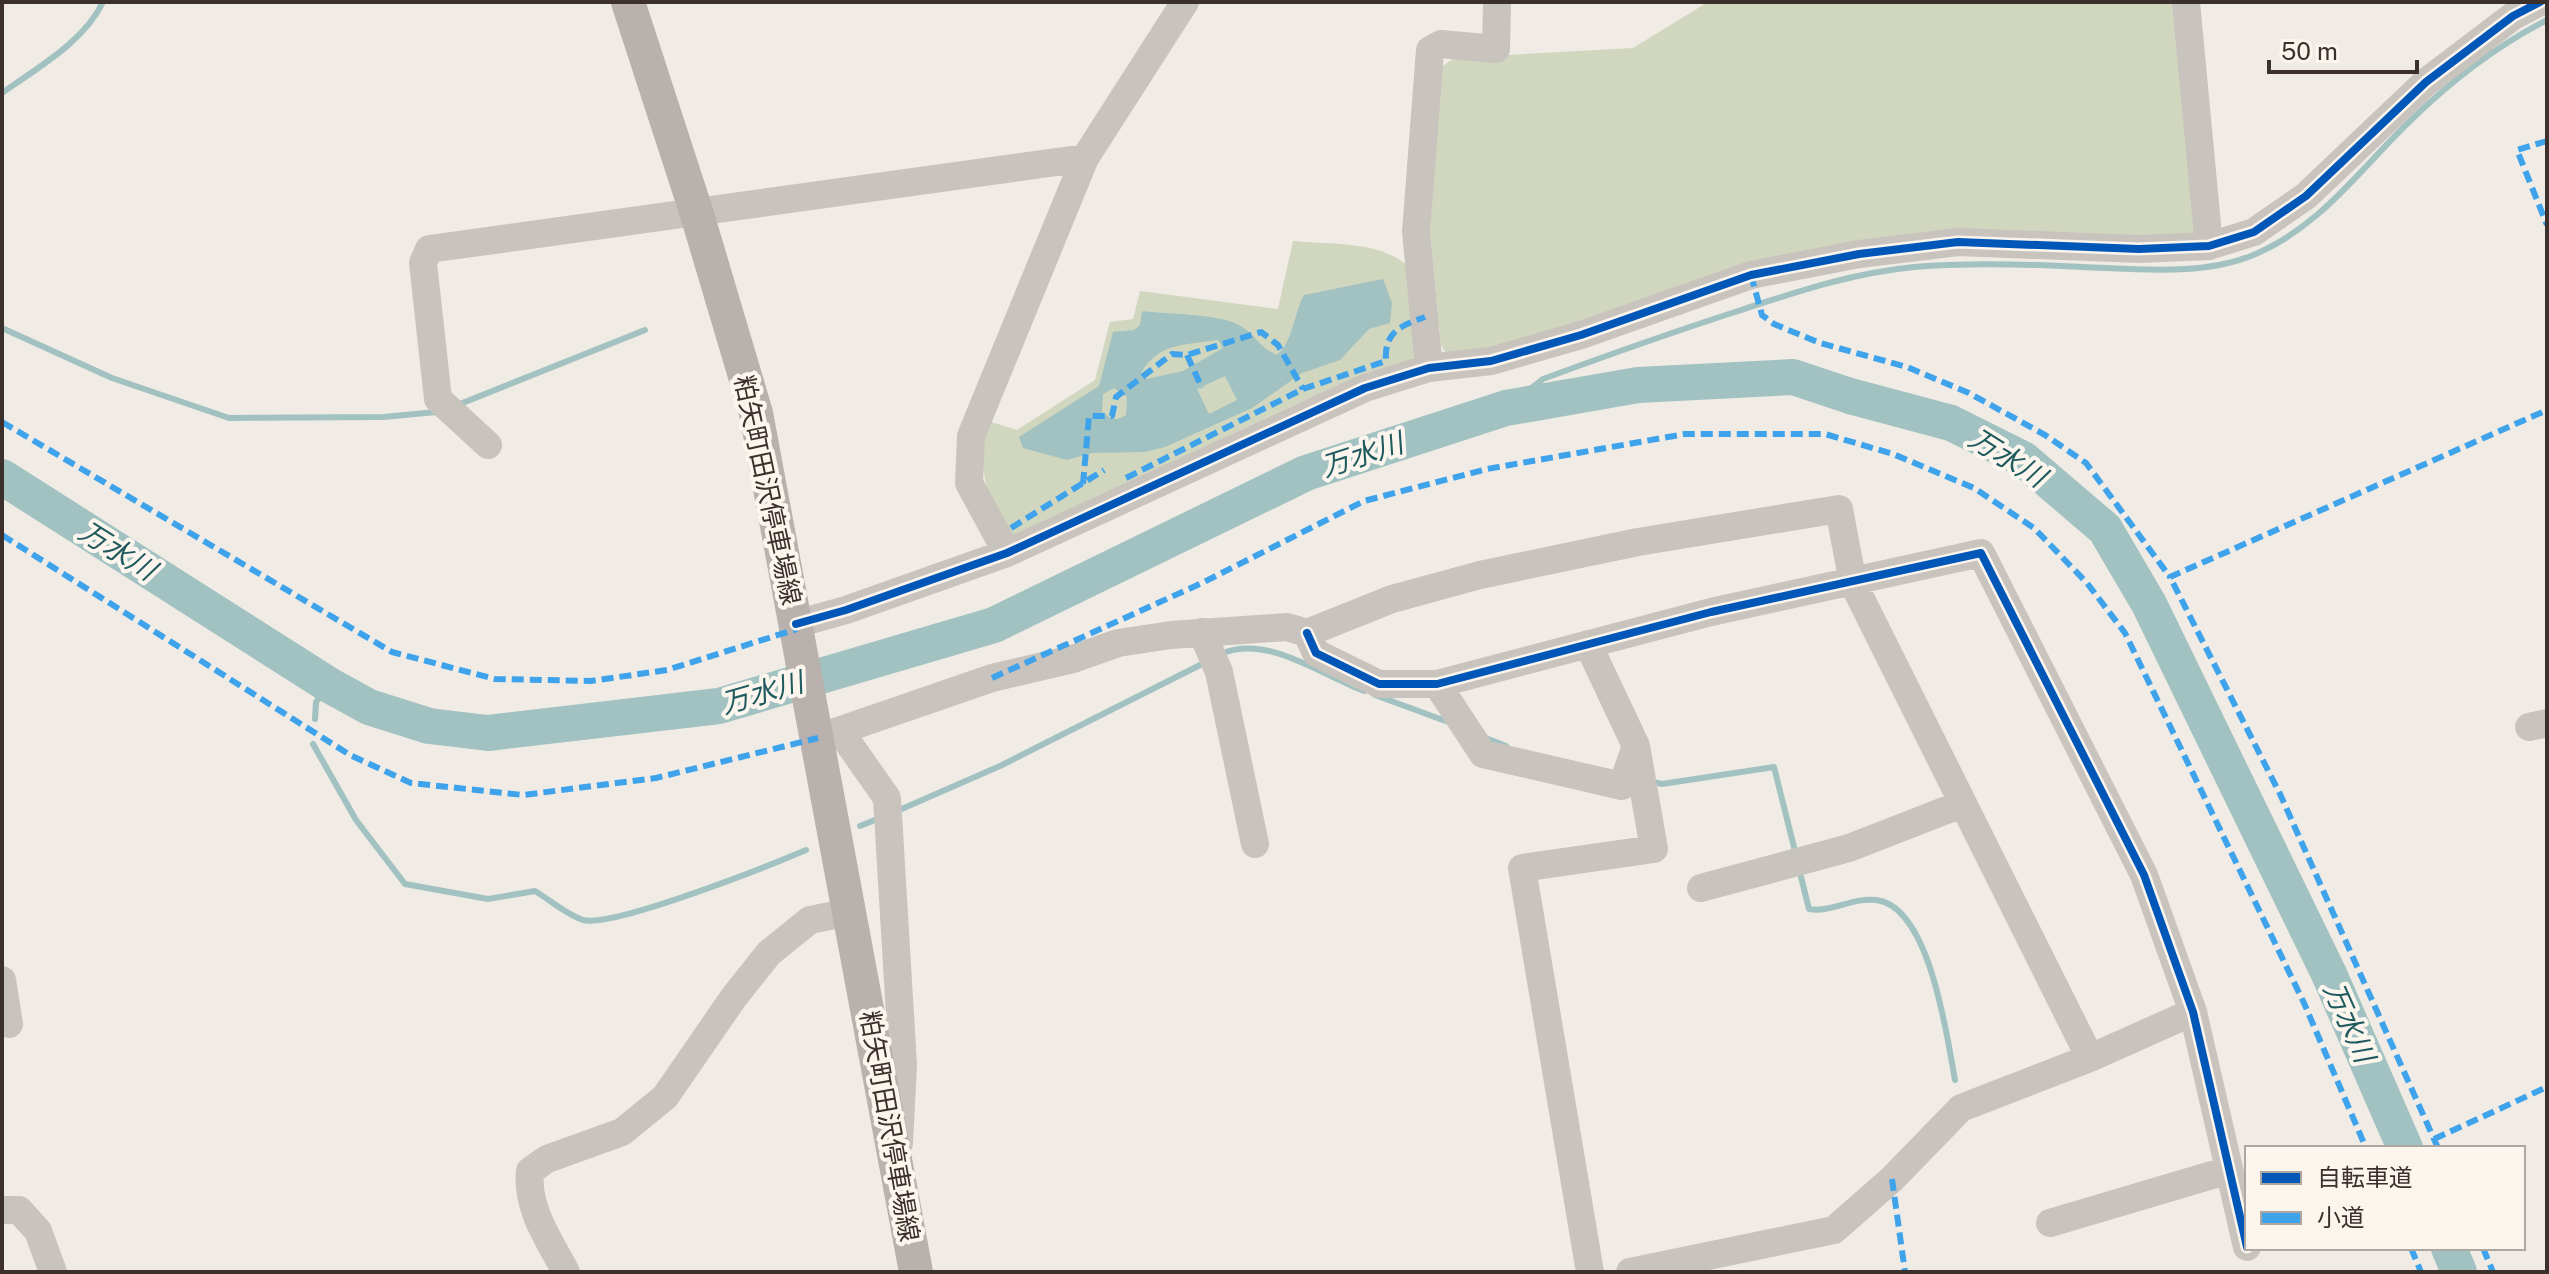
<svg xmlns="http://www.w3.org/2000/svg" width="2549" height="1274" viewBox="0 0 2549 1274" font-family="'Public Sans','Noto Sans JP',sans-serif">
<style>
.green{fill:#d1d6bf}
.water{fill:#a1c2c1;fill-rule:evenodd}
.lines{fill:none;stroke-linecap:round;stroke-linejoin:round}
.stream{stroke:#a1c2c1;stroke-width:6}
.river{stroke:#a1c2c1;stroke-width:36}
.minor{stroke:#c9c3be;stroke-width:28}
.major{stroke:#b8b1ad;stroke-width:34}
.quiet{stroke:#3fa3eb;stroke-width:6;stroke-dasharray:12 6;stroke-linecap:butt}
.cycleway-casing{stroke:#fbf5ee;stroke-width:13}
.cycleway{stroke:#0057b8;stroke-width:8}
.labels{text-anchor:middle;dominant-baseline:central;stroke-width:8;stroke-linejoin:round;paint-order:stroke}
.street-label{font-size:26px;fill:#3b302b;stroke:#fbf5ee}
.water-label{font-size:28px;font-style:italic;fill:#1f5a5e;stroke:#fbf5ee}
</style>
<rect width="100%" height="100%" fill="#f0ebe5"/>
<path class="green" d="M1708,2H2180L2199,230L2188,239L1957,236L1499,349L1446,354L1441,344L1430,234L1440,68L1454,58L1633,48Z
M1293,241C1330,245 1387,240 1412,271C1413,290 1424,347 1412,361C1401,372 1354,379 1337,386C1228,433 1123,489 1014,536C984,496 977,471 988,421L1017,430L1095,380L1110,322L1133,319L1140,291L1278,309Z"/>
<path class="water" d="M1383,279L1392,303L1390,323L1369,329L1340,360L1302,373L1252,408L1165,447L1145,452L1092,453L1067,460L1023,448L1019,437L1099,386L1113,332L1134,330L1140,325L1142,311C1167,314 1217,314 1237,324C1254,332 1260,349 1277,355C1294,340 1293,315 1304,295ZM1218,340L1223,348L1183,371L1147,379L1141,373C1159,342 1186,345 1218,340ZM1225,376L1237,400L1209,414L1197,389ZM1114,388L1127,397L1126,415C1116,422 1111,419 1102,412L1103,394Z"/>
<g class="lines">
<path class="stream" d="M2,93C37,68 84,42 103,2
M2,328L112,378L229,418L383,417L437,412
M455,406L645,330
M1506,408L1543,379C1608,355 1673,332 1738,311C1796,292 1852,273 1914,267C1970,262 2027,264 2083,267C2137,269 2200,276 2251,256C2320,228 2359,170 2411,120C2452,80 2496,46 2547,20
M1221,654C1266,633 1323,676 1364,691
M1375,695L1451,723
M315,719L316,702L329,685
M1483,737L1506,746
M313,744L356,820L405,884L488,899L535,891C550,900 567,915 583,920C613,928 771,865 806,850
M1649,781L1662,784L1774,767L1796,855
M897,811L1000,766L1208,661
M860,826L880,818
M1799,869L1809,909C1831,913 1853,897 1876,900C1930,906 1947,1037 1955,1080"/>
<path class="river" d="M2,477L329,685L369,707L429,726L488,733L719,706L994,625L1306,473L1506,408L1638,385L1793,377L1850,396L1951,423L2023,459L2105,529L2149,604L2329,974L2405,1148
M2449,1248L2459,1272"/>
<path class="minor" d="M2186,2L2209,246
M1429,368L1416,232L1430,50L1441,44L1496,49L1497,2
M488,445L438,399L423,263L429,249L1085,158
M1007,553L969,483L971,436L1085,158L1185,2
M796,624L846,610L1007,553L1365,388L1429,368L1491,361L1581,335L1751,275L1859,254L1958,242L2139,249L2209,246L2254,232L2306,196L2426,82L2513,16L2540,2
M1202,632L1219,672L1255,844
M1307,633L1316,653L1379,684H1437L1711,612L1981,553L2144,875L2193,1012L2247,1247
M1588,644L1636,746L1654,849L1522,868L1590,1272
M1437,684L1483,754L1622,786L1636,746
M2529,727L2547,723
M840,731L887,798L903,1065L899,1143
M818,738L992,678L1073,659L1118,643L1171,635L1287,627L1307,633L1392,599L1480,575L1638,542L1839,509L1853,583L2090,1058
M1701,888L1849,848L1962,804
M2,980L9,1024
M2,1210H19L38,1231L53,1272
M2050,1223L2229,1170
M566,1272C549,1240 526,1208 530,1171L547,1159L622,1132L665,1097L734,997L769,953L810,920L850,912
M1630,1272L1834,1230L1892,1179L1961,1108L2090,1058L2193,1012"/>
<path class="major" d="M628,2L696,211L756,413L916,1272"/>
<path class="quiet" d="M2547,141L2517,150L2547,225
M1751,275L1762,315L1774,324L1820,343L1907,367L1969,393L2045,435L2086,463L2170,577
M1187,355L1202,388
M2,422L392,652L495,679L591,681L667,670L797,629
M1126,478L1303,389L1386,361C1384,332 1400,326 1425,317
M1083,484L1089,416H1112L1116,397L1172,354L1187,355L1261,332L1278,345L1303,389
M1011,528L1104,470
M2,535L350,755L411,783L523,795L656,778L818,738
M992,678L1202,583L1364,501L1487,469L1685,434H1825L1893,454L1974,488L2034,528L2087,583L2125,633L2304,1003L2366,1148
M2434,1139L2547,1087
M2438,1148L2280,794L2170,577L2547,410
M1892,1179L1905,1272
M2411,1248L2421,1272
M2483,1248L2493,1272"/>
<g class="cycleway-casing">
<path id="cycleway" d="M796,624L846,610L1007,553L1365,388L1429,368L1491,361L1581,335L1751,275L1859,254L1958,242L2139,249L2209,246L2254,232L2306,196L2426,82L2513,16L2540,2
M1307,633L1316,653L1379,684H1437L1711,612L1981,553L2144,875L2193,1012L2247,1247"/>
</g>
<use href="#cycleway" class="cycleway"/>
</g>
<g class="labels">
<g class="street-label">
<text transform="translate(768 490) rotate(78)">粕矢町田沢停車場線</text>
<text transform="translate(890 1126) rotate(80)">粕矢町田沢停車場線</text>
</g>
<g class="water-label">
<text transform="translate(1362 454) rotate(-18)">万水川</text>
<text transform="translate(2008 457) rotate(32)">万水川</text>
<text transform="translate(118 550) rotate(32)">万水川</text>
<text transform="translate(762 692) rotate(-16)">万水川</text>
<text transform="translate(2350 1022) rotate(66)">万水川</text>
</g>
</g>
<rect width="2549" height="1274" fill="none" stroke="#3b302b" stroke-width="8"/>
<rect x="2245" y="1146" width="280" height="104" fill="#fbf5ee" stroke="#aea6a0" stroke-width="2"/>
<rect x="2261" y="1172" width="40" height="12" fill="#0057b8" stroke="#aea6a0" stroke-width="2"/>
<text x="2317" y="1186" font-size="24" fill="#3b302b">自転車道</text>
<rect x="2261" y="1212" width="40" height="12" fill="#3fa3eb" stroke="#aea6a0" stroke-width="2"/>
<text x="2317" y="1226" font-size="24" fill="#3b302b">小道</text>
<path d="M2269 60v12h148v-12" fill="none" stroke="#3b302b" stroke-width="4"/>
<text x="2281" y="60" font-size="24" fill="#3b302b" stroke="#fbf5ee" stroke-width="6" paint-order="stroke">50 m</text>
</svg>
